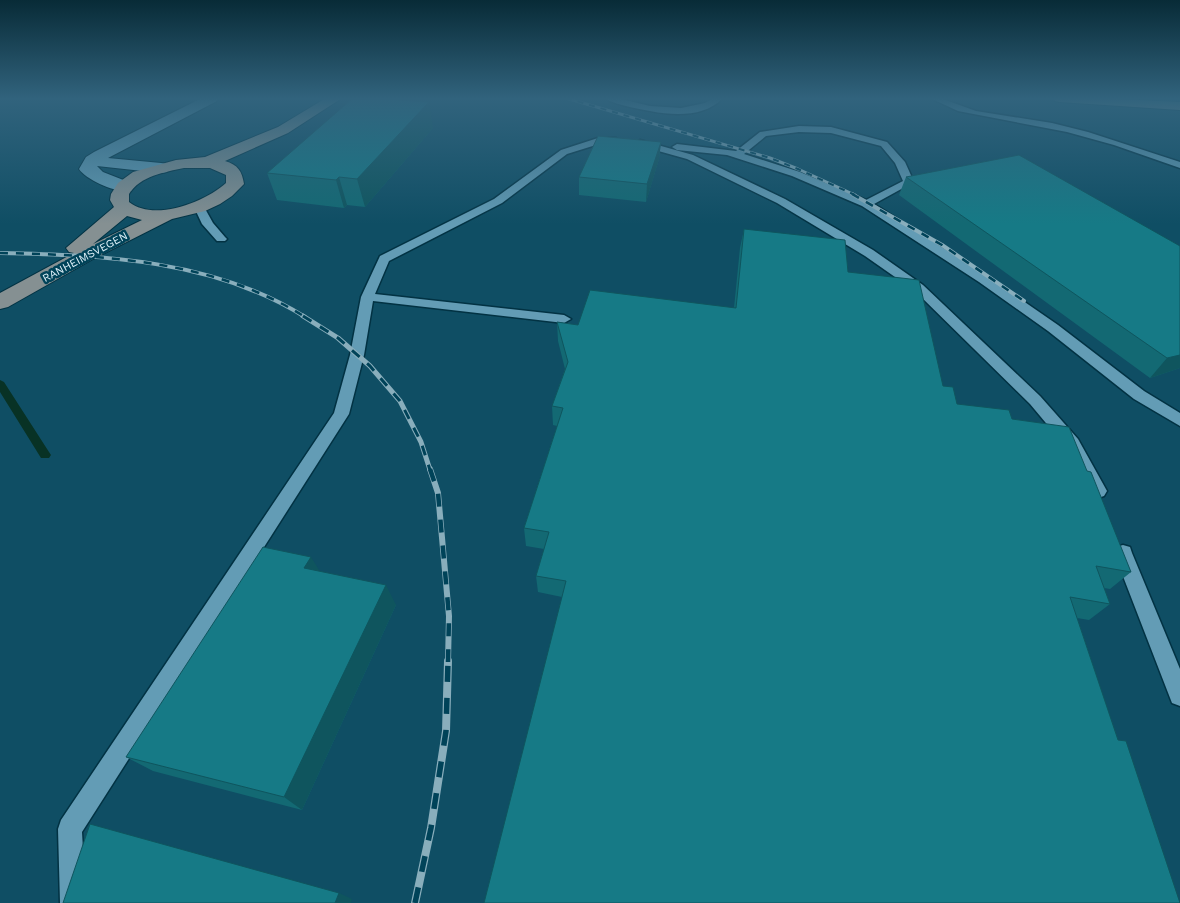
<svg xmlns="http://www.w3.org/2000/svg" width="1180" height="903" viewBox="0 0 1180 903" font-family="'Work Sans',sans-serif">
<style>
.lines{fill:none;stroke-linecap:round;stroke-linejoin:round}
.stream{fill:#083225;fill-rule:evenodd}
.lane-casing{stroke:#023243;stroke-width:3}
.street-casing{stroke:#023243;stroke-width:2}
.secondary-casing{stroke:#023243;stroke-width:2}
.lane{fill:#639cb5;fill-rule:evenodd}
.street{fill:#639cb5;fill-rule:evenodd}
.secondary{fill:#859092;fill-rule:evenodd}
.rail-far4-casing{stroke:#89aebc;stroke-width:3}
.rail-far3-casing{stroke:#89aebc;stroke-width:4}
.rail-far2-casing{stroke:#89aebc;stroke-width:5}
.rail-far1-casing{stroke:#89aebc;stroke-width:6}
.rail-casing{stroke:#89aebc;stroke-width:8}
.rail-far4{stroke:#004359;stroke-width:2;stroke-dasharray:6;stroke-linecap:butt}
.rail-far3{stroke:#004359;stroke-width:2.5;stroke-dasharray:8;stroke-linecap:butt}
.rail-far2{stroke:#004359;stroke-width:3;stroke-dasharray:10;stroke-linecap:butt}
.rail-far1{stroke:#004359;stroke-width:4.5;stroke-dasharray:13;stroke-linecap:butt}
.rail{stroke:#004359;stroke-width:5.5;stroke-dasharray:16;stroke-linecap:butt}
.wall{fill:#136973}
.shaded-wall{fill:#0f555e}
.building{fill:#167a86;stroke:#0f555e}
.labels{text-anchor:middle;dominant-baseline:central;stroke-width:5;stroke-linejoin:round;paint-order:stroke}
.far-street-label{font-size:11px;fill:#e2f4fc;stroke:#004359}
</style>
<rect width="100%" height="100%" fill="#0f4e64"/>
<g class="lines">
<path class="stream" d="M0,380L4,382L49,452L51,455L49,458H41L0,392Z"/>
<g class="lane-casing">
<path id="lane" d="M605,98H617L650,106L681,108L705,103L714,98H723C699,123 656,113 626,106C619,104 610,102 605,98Z
M930,98H940L976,111L1052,123L1088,132L1180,162V168L1114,145L1067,132L958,111Z
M799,126L831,127L887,142L905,162L914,182L874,204L987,276L1058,325L1144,391L1180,413V426L1134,399L1048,331L979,282L862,206L792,176L727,155L677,150L672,147L677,144L736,151L760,132ZM799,132L831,133L881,146L895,163L903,181L866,200L800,172L744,154L766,136Z
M598,138H616L621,141L616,144H599L567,154L502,203L389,261L375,294L564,315L571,319L564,323L373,301L364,355L349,414L82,832L86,903H60L58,829L61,820L334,413L350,355L361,297L380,256L494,199L561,150Z
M640,140L693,155L785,199L873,250L923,285L1040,396L1078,439L1107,491L1104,496L1098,498L1092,496L1066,447L1030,404L915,291L865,256L777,203L687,159L637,145L635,143Z
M199,204L203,205L213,223L225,237L227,239L225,241H217L202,224L194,207Z
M1123,545L1130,547L1132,553L1180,669V706L1172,703L1114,553L1116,547Z"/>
</g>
<g class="street-casing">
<path id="street" d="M202,98H219L217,101L108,158L161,163L167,164L169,168L167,172L161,173L97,166L103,172L131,183L134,187L131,191C118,194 86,180 79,169L86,157L94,152Z"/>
</g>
<g class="secondary-casing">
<path id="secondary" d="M326,98H342L288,133L225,161C238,165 242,171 244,184L232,196L220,204L205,211L172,219L93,259L8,307L0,309V293L74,253L69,252L66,248L114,207L110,200L111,194L118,183L133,172L176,160L205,157L278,127ZM184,168H210L226,175V183C205,202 154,222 129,202V194C140,176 165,172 184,168ZM127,216L142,220L93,244Z
M1053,98H1098L1180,102V110L1060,102L1055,101Z"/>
</g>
<use href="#lane" class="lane"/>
<use href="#street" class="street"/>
<use href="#secondary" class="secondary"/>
<g class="rail-far4-casing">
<path id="rail-far4" d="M566,98L770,158L798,169L855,195"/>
</g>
<g class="rail-far3-casing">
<path id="rail-far3" d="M852,194L942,245L1024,301
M0,253C103,255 215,260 305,317"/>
</g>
<g class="rail-far2-casing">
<path id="rail-far2" d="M303,316L338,338L370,366L400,401L421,442L430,470"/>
</g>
<g class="rail-far1-casing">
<path id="rail-far1" d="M430,469L438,493L449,616L448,662"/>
</g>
<g class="rail-casing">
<path id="rail" d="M415,903L431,828L446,731L448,661"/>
</g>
<use href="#rail-far4" class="rail-far4"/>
<use href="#rail-far3" class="rail-far3"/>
<use href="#rail-far2" class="rail-far2"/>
<use href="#rail-far1" class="rail-far1"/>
<use href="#rail" class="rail"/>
</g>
<path class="wall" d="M433,128L365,207L347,205L344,208L277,200L267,173Z
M661,142L659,159L646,202L579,195V177Z
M1019,155L1180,368L1150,378L899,195L906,177Z
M744,229L848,272L943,386L957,404L1012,419L1087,471L1131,572L1110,589L1104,588L1110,604L1089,620L1077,618L1118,740L1180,903L562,597L538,592L536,576L544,549L526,546L524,528L557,426L553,425L552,406L565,369L558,341L557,322L578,325L734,308L740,248Z
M320,571L396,605L302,810L153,771L126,757Z"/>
<path class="shaded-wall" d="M429,102L433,128L365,207L357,179Z
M661,142L659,159L646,202L647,184Z
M339,177L347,205L344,208L336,180Z
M1180,355V368L1150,378L1167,358Z
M311,557L324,578L304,568Z
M386,585L396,605L302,810L284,797Z
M339,893L352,899L351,903H335Z"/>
<path class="building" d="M353,98H372L429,102L357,179L339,177L336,180L267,173Z
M598,136L661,142L647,184L579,177Z
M1019,155L1180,246V355L1167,358L906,177Z
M744,229L845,240L848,272L919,280L943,386L953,387L957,404L1009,410L1012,419L1069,427L1087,471L1091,472L1131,572L1096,566L1110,604L1070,597L1118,740L1126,741L1180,903H484L566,581L536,576L549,532L524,528L563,408L552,406L568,362L557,322L578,325L590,290L736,308Z
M263,547L311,557L304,568L386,585L284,797L126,757Z
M90,824L339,893L335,903H63Z"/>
<linearGradient id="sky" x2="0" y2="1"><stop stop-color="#082b37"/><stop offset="0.44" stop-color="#31637d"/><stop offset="1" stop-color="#31637d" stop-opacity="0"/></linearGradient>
<rect width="1180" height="224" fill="url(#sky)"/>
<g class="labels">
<g class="far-street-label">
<text transform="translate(85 257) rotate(-28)">RANHEIMSVEGEN</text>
</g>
</g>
</svg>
